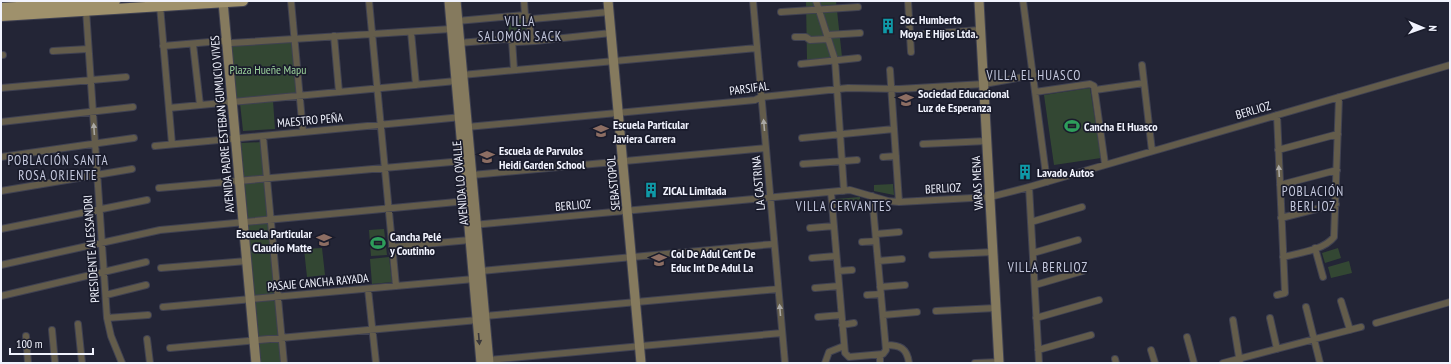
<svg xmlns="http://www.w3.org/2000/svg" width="1451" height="364" viewBox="0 0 1451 364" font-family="'PT Sans Narrow',sans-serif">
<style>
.green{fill:#334733}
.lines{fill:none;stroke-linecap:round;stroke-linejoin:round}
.street-casing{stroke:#404252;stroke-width:8}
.secondary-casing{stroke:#404252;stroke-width:11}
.primary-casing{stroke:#404252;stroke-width:12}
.street{stroke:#635c4b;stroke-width:6}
.secondary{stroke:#857a5e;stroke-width:9}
.primary{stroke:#9f916c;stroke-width:10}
.oneway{fill:#aaa8a4}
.oneway2{fill:#3a383b}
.labels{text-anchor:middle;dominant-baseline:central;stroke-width:3.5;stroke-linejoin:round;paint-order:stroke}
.poi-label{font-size:12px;font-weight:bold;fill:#f1f3fe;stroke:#1a1c2c;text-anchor:start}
.park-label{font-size:12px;fill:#9ad09a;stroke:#1a1c2c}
.street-label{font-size:12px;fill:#f1f3fe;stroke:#1a1c2c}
.neighbourhood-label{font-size:13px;letter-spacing:1px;fill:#c5c9de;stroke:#1a1c2c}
</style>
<rect width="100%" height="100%" fill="#232536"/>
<path class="green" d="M806,1H814L832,58L807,60Z
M818,1H836L842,57H836Z
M522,17L529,22L530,39H516L509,36L508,18Z
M292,41L298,93L296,95L236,99L230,47L232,44Z
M1090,88L1101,158L1054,165L1044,95Z
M273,101L275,129L243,131L240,103Z
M262,142L283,363H261L241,143Z
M893,184L894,195L874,191V185Z
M860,197L861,210L838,212L836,199Z
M384,229L387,255L371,256L369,230Z
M322,248L325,275L307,277L304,249Z
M1338,248L1341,258L1325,263L1322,253Z
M389,257L392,282L372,284L370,259Z
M1349,261L1352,273L1331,278L1328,267Z"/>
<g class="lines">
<g class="street-casing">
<path id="street" d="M291,1L303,132
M369,1L396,286
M524,1L525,15
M753,1L785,363
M816,1L835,60L844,191
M908,1L911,52
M1023,1L1047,182
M160,6L172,144
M86,10L107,318L111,336L122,363
M781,12L858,7
M529,17L531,40
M457,21L525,15L532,19L609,12
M411,32L416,85
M827,35L860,33
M910,35L980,30
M334,36L339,92
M795,37H806L810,40L828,39
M512,40L514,70
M459,43L506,39L517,42L535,41L611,33
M193,44L200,105
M163,46L221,41L231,43L451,29
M53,51L88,49
M1,55H3
M801,64L858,58
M1142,65L1152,151
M890,70L899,202
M462,75L757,48
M1,88L126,77
M1095,90L1144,83
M1035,92L1090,84L1094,86L1105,164
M169,108L456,81
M1277,115L1285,293L1277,295
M1,122L133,107
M467,127L755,100L761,97L848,88L899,89L984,84L1034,75
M263,136L284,363
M802,138L894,129
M923,144L987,141
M155,146L462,117
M1278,150L1338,134
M1,157L134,138
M883,157L896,156
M803,164L857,160
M472,175L766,148
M1280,185L1337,170
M1029,187L1039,363
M159,188L463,161
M1,191L132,169
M831,192L845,353L849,357L883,354L886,350L872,196
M1281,218L1336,204
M1031,222L1082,207
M473,225L850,190L888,201L899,202L990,197L1029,187L1450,65
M810,228L834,226
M1,229L147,200
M876,234L899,232
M862,242L876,241
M392,247L470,240
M1315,248L1323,277
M1033,253L1078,240
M932,255L993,252
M1283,257C1299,253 1324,250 1334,237L1339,97
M812,258L836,256
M878,261L902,259
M1,265L160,230L467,201
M161,268L247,261
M481,271L774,244
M838,271L852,270
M1035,285L1083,271
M880,287L905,285
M815,288L839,286
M368,289L376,363
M106,295L146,285
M867,295L881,294
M1,296L146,262
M1341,301L1350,330
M163,307L474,279
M1306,307L1320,363
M936,311L996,308
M883,315L917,312
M485,316L778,289
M818,317L841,315
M107,318L148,315
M1036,318L1099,300
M1270,318L1277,349
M1233,320L1240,363
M1376,323L1450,302
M78,324L82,363
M842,325L854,323
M52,330L55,363
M26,336L28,363
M1187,337L1194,363
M147,339L150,363
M886,345C900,345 907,348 909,363
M170,348L478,320
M1038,350L1091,335
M1151,350L1155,363
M880,355V363
M1115,359L1116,363
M489,360L782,333
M825,363L829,352L844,346
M975,363L999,362
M1223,363L1361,327"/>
</g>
<g class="secondary-casing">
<path id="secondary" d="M220,1L223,2L256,363
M449,1L481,363
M456,1L489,363
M608,1L641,363
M979,1L999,363"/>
</g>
<g class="primary-casing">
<path id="primary" d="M1,8L115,1
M1,16L243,1"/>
</g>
<use href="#street" class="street"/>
<use href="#secondary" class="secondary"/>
<use href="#primary" class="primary"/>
</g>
<defs><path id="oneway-solid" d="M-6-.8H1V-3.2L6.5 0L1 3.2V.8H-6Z"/></defs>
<g class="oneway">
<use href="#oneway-solid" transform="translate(764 125) rotate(-95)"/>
<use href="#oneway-solid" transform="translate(94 129) rotate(-94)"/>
<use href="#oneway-solid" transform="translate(1279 171) rotate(-93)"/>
<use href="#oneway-solid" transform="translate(780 310) rotate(-95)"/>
</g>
<use class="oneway2" href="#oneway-solid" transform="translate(479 339) rotate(85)"/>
<defs>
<g id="building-bare" transform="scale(1.2)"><path d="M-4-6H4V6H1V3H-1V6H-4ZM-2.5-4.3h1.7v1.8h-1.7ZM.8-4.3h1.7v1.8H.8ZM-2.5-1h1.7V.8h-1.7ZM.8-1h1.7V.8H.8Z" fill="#0f9aa8" stroke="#1a1c2c" stroke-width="2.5" paint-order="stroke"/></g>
<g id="school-bare" transform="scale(1.2)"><path d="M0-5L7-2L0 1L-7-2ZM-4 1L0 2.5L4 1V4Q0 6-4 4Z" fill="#8d6e63" stroke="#1a1c2c" stroke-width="2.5" paint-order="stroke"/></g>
<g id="stadium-bare" transform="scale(1.2)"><path d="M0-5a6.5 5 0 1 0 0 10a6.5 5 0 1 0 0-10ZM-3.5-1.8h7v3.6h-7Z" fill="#2e9e5b" stroke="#1a1c2c" stroke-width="2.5" paint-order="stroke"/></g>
</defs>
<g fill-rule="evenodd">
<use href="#building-bare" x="888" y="26"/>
<use href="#school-bare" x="906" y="100"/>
<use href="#stadium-bare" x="1072" y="126"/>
<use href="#school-bare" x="601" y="131"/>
<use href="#school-bare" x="487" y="157"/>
<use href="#building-bare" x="1025" y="172"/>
<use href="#building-bare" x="651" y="190"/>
<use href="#school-bare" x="324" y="240"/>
<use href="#stadium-bare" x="378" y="243"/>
<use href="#school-bare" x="659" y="260"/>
</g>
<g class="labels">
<g class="poi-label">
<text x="900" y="19">Soc. Humberto<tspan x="900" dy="14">Moya E Hijos Ltda.</tspan></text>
<text x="918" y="93">Sociedad Educacional<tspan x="918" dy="14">Luz de Esperanza</tspan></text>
<text x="613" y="124">Escuela Particular<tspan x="613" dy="14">Javiera Carrera</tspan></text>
<text x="1084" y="126">Cancha El Huasco</text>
<text x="499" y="150">Escuela de Parvulos<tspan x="499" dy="14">Heidi Garden School</tspan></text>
<text x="1037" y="172">Lavado Autos</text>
<text x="663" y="190">ZICAL Limitada</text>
<text x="312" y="233" text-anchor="end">Escuela Particular<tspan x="312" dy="14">Claudio Matte</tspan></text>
<text x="390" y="236">Cancha Pelé<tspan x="390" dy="14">y Coutinho</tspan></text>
<text x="671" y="253">Col De Adul Cent De<tspan x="671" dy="14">Educ Int De Adul La</tspan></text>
</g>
<g class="park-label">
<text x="268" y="69">Plaza Hueñe Mapu</text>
</g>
<g class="street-label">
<text transform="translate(749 88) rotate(-8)">PARSIFAL</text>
<text transform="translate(1253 110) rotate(-16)">BERLIOZ</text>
<text transform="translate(310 120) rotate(-5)">MAESTRO PEÑA</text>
<text transform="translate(222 124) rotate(-95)">AVENIDA PADRE ESTEBAN GUMUCIO VIVES</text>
<text transform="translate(460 183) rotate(-95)">AVENIDA LO OVALLE</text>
<text transform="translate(613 183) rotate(-95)">SEBASTOPOL</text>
<text transform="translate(758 183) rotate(-95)">LA CASTRINA</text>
<text transform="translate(977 183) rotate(-93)">VARAS MENA</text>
<text transform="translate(943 188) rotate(-3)">BERLIOZ</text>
<text transform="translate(573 205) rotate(-5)">BERLIOZ</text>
<text transform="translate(91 249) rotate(-94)">PRESIDENTE ALESSANDRI</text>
<text transform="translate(318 282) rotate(-5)">PASAJE CANCHA RAYADA</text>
</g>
<g class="neighbourhood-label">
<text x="520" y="21">VILLA<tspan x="520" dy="15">SALOMÓN SACK</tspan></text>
<text x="1034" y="75">VILLA EL HUASCO</text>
<text x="58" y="160">POBLACIÓN SANTA<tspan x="58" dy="15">ROSA ORIENTE</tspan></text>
<text x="1313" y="191">POBLACIÓN<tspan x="1313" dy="15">BERLIOZ</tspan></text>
<text x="844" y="206">VILLA CERVANTES</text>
<text x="1048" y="267">VILLA BERLIOZ</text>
</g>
</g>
<rect width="1451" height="364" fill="none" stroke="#f1f3fe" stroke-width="4"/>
<g transform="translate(1423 28) rotate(92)" stroke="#1a1c2c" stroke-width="3" paint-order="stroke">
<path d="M0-3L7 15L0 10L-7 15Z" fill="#f1f3fe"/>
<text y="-6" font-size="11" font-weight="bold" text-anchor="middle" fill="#f1f3fe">N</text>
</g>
<path d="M10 348v6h83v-6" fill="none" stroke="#f1f3fe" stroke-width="2"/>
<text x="16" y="348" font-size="12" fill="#f1f3fe" stroke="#1a1c2c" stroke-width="3" paint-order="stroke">100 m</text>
</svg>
